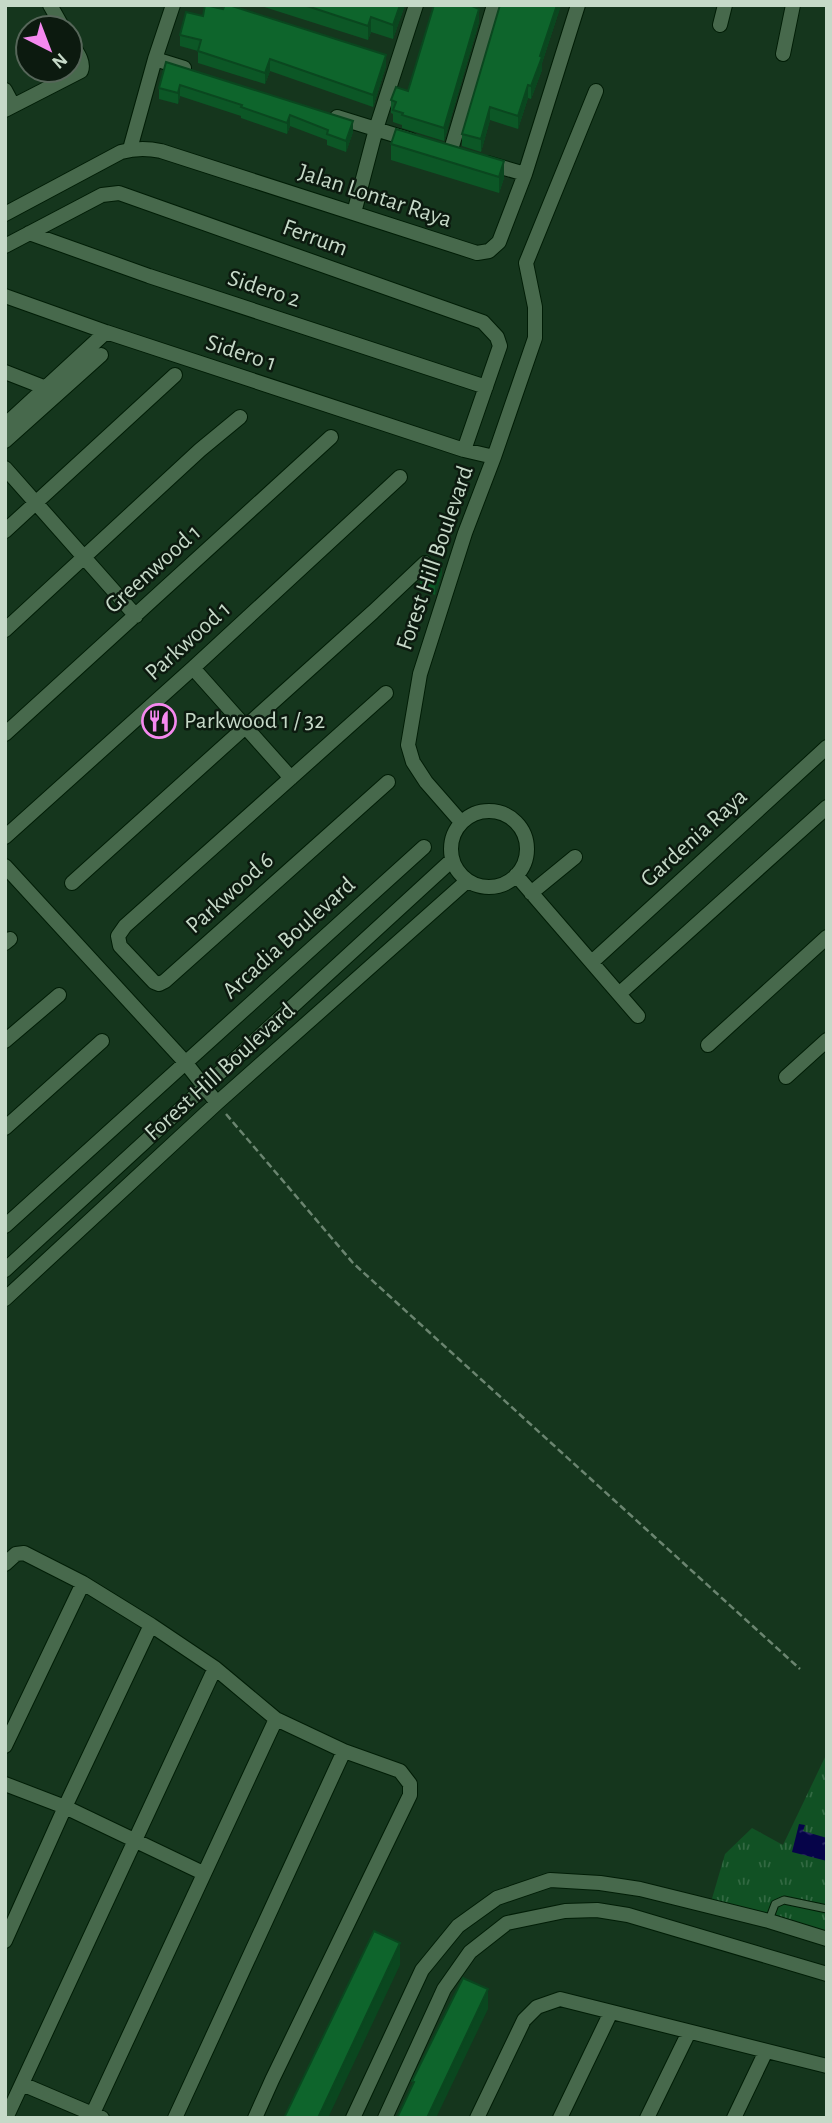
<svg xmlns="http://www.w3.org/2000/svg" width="832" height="2123" viewBox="0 0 832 2123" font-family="'Alegreya Sans',sans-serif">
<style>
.grass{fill:url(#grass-tufts)}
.water{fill:url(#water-ripples)}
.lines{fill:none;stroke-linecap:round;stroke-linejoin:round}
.lane-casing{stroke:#001d06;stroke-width:9}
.street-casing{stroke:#001d06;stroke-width:16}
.path{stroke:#6b8570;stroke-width:2.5;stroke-dasharray:7 3.5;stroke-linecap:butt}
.lane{stroke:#47694c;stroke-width:7}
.street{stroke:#47694c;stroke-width:14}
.wall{fill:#0c5726}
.shaded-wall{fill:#0a471f}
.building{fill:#0e652c;stroke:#0a471f;stroke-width:2}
.labels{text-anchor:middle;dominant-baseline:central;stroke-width:5;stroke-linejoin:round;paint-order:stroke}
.street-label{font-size:24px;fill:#c6d9c8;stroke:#0c1a0f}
.poi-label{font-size:24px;fill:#c6d9c8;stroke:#0c1a0f;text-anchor:start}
</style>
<defs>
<pattern id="grass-tufts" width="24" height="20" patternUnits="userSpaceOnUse" patternTransform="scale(1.75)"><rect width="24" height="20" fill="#115124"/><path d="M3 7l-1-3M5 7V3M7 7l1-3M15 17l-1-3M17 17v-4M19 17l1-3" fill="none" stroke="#326942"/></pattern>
<pattern id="water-ripples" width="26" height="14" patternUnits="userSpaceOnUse" patternTransform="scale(1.75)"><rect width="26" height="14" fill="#060449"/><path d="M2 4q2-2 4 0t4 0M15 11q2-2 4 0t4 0" fill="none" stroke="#292862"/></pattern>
</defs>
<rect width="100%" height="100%" fill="#15361d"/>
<path class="grass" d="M827,1753V1932L711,1902L725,1854L752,1828L783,1845Z"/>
<path class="water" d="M799,1824L805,1825L803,1831L827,1838V1861L792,1852Z"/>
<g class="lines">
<g class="lane-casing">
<path id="lane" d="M769,1920L775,1904L784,1900L827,1909"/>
</g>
<g class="street-casing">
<path id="street" d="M50,5L63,28
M720,25L725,5
M783,54L793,5
M155,59L184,68
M5,90L13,105
M5,110L81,71C85,61 75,50 70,41
M337,117L411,140
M130,149L155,59L173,5
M450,153L494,5
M487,163L525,174
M354,213L376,129L416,5
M5,214L121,152C135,148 147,148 161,151L477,253L489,251L499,242L525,174L578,5
M29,233L149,276L486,387
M5,246L102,195L119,193L483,322L497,337L500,346L464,450
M5,296L106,332L464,450L494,457
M5,372L46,388
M5,425L106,332
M5,441L101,355
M5,468L136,616
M5,531L175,375
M5,630L200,450L240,417
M193,668L291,778
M386,693L125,926L118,936L120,946L154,982L159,984L165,981L388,782
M5,734L331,437
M451 849a38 38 0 1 1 76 0a38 38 0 1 1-76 0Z
M461,822L426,782L413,762L408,745L420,674L465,533L494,457L535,338V307L526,263L596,91
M5,837L193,668L400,477
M5,866L185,1062L217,1103
M516,875L638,1016
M72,883L373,612L425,563
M531,893L575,857
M5,943L10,939
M592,962L827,747
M619,994L827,807
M5,1041L59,995
M708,1045L827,937
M786,1077L827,1040
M5,1128L102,1041
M5,1226L424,847
M5,1270L452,860
M5,1299L217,1103L467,881
M5,1564L16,1554L24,1553L83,1583L151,1625L215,1668L276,1719L344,1751L400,1771L410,1784V1795L272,2080L255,2118
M5,1746L83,1583
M5,1784L65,1807L203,1873
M5,1941L65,1807L151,1625
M22,2084L102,2118
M93,2113L276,1719
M6,2118L215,1668
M175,2118L344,1751
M353,2118L422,1970L458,1926L497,1898L550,1880L600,1883L640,1889L769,1921L827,1939
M385,2118L444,1989L470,1952L507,1923L565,1911L597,1910L628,1915L827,1974
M477,2118L524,2020L537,2007L560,1999L827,2066
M560,2118L611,2012
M647,2118L689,2032
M734,2118L766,2051"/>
</g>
<path class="path" d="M226,1114L353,1263L800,1669"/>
<use href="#lane" class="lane"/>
<use href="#street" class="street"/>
</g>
<path class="wall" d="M258,5H405L393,39L371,32L368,40Z
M500,5H561L542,63V70L531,99L528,98L518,129L490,120L481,152L462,146V134Z
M479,22L444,141L402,128V125L393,122V114L391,113V100L408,91Z
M180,35L386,66L373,107L270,71L265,84L198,63V51L180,46Z
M166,62L353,132L346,152L327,145V140L290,126L287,134L241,118V116L180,96L178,104L159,99V88Z
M391,144L504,178L499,193L391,160Z
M442,574L435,595L420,589V577Z
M827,1866V1887H825V1870Z"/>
<path class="shaded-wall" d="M400,5H405L393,39V25Z
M557,5H561L542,63V70L531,99V86Z
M479,9V22L444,141V128Z
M371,17V32L368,40V26Z
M386,55V66L373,107V95Z
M270,59V71L265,84V73Z
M180,85V96L178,104V93Z
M528,85V98L518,129V116Z
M490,107V120L481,152V139Z
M290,115V126L287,134V123Z
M353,121V132L346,152V141Z
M504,161V178L499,193V177Z
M442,563V574L435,595V584Z
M400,1943V1965L328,2118H318Z
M488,1989V2009L436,2118H427Z"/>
<path class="building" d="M205,5L223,9L225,5H229L386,55L373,95L270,59L265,73L198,51L201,40L180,35L186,12L203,16Z
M304,5H400L393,25L371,17L368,26Z
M434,5H470L479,9L444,128L402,115L403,113L393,110L396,102L391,100L396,87L408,91Z
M500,5H557L540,56L542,57L531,86L528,85L518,116L490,107L481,139L462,134Z
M166,62L353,121L346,141L327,134L328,130L290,115L287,123L241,107L242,105L180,85L178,93L159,88Z
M396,129L504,161L499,177L391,144Z
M431,559L442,563L435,584L420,577L426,564Z
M374,1931L400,1943L318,2118H284Z
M463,1978L488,1989L427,2118H397L414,2082L412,2081Z"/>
<defs>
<g id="restaurant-ring" transform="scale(1.75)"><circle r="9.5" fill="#0c1a0f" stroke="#f589ef" stroke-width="1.5"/><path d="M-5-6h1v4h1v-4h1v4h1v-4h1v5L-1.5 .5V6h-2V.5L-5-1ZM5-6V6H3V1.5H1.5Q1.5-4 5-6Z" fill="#f589ef"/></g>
</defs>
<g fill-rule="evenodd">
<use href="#restaurant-ring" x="159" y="721"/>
</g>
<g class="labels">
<g class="street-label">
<text transform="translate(375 196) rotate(18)">Jalan Lontar Raya</text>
<text transform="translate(315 238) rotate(20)">Ferrum</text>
<text transform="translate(264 289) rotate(18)">Sidero 2</text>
<text transform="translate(241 353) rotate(18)">Sidero 1</text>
<text transform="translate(435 558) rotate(-71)">Forest Hill Boulevard</text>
<text transform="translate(153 569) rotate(-42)">Greenwood 1</text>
<text transform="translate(188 641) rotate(-42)">Parkwood 1</text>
<text transform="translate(694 838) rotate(-42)">Gardenia Raya</text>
<text transform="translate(230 893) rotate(-42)">Parkwood 6</text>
<text transform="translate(289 938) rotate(-42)">Arcadia Boulevard</text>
<text transform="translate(220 1072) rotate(-42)">Forest Hill Boulevard</text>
</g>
<g class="poi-label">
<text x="184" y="721">Parkwood 1 / 32</text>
</g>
</g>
<rect width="832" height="2123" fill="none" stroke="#c6d9c8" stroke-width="14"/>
<g transform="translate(49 49) rotate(138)"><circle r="33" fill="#0c1a0f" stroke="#566659" stroke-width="2"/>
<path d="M0-5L12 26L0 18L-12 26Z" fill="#f589ef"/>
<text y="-10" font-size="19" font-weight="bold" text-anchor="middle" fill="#c6d9c8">N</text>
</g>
</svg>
